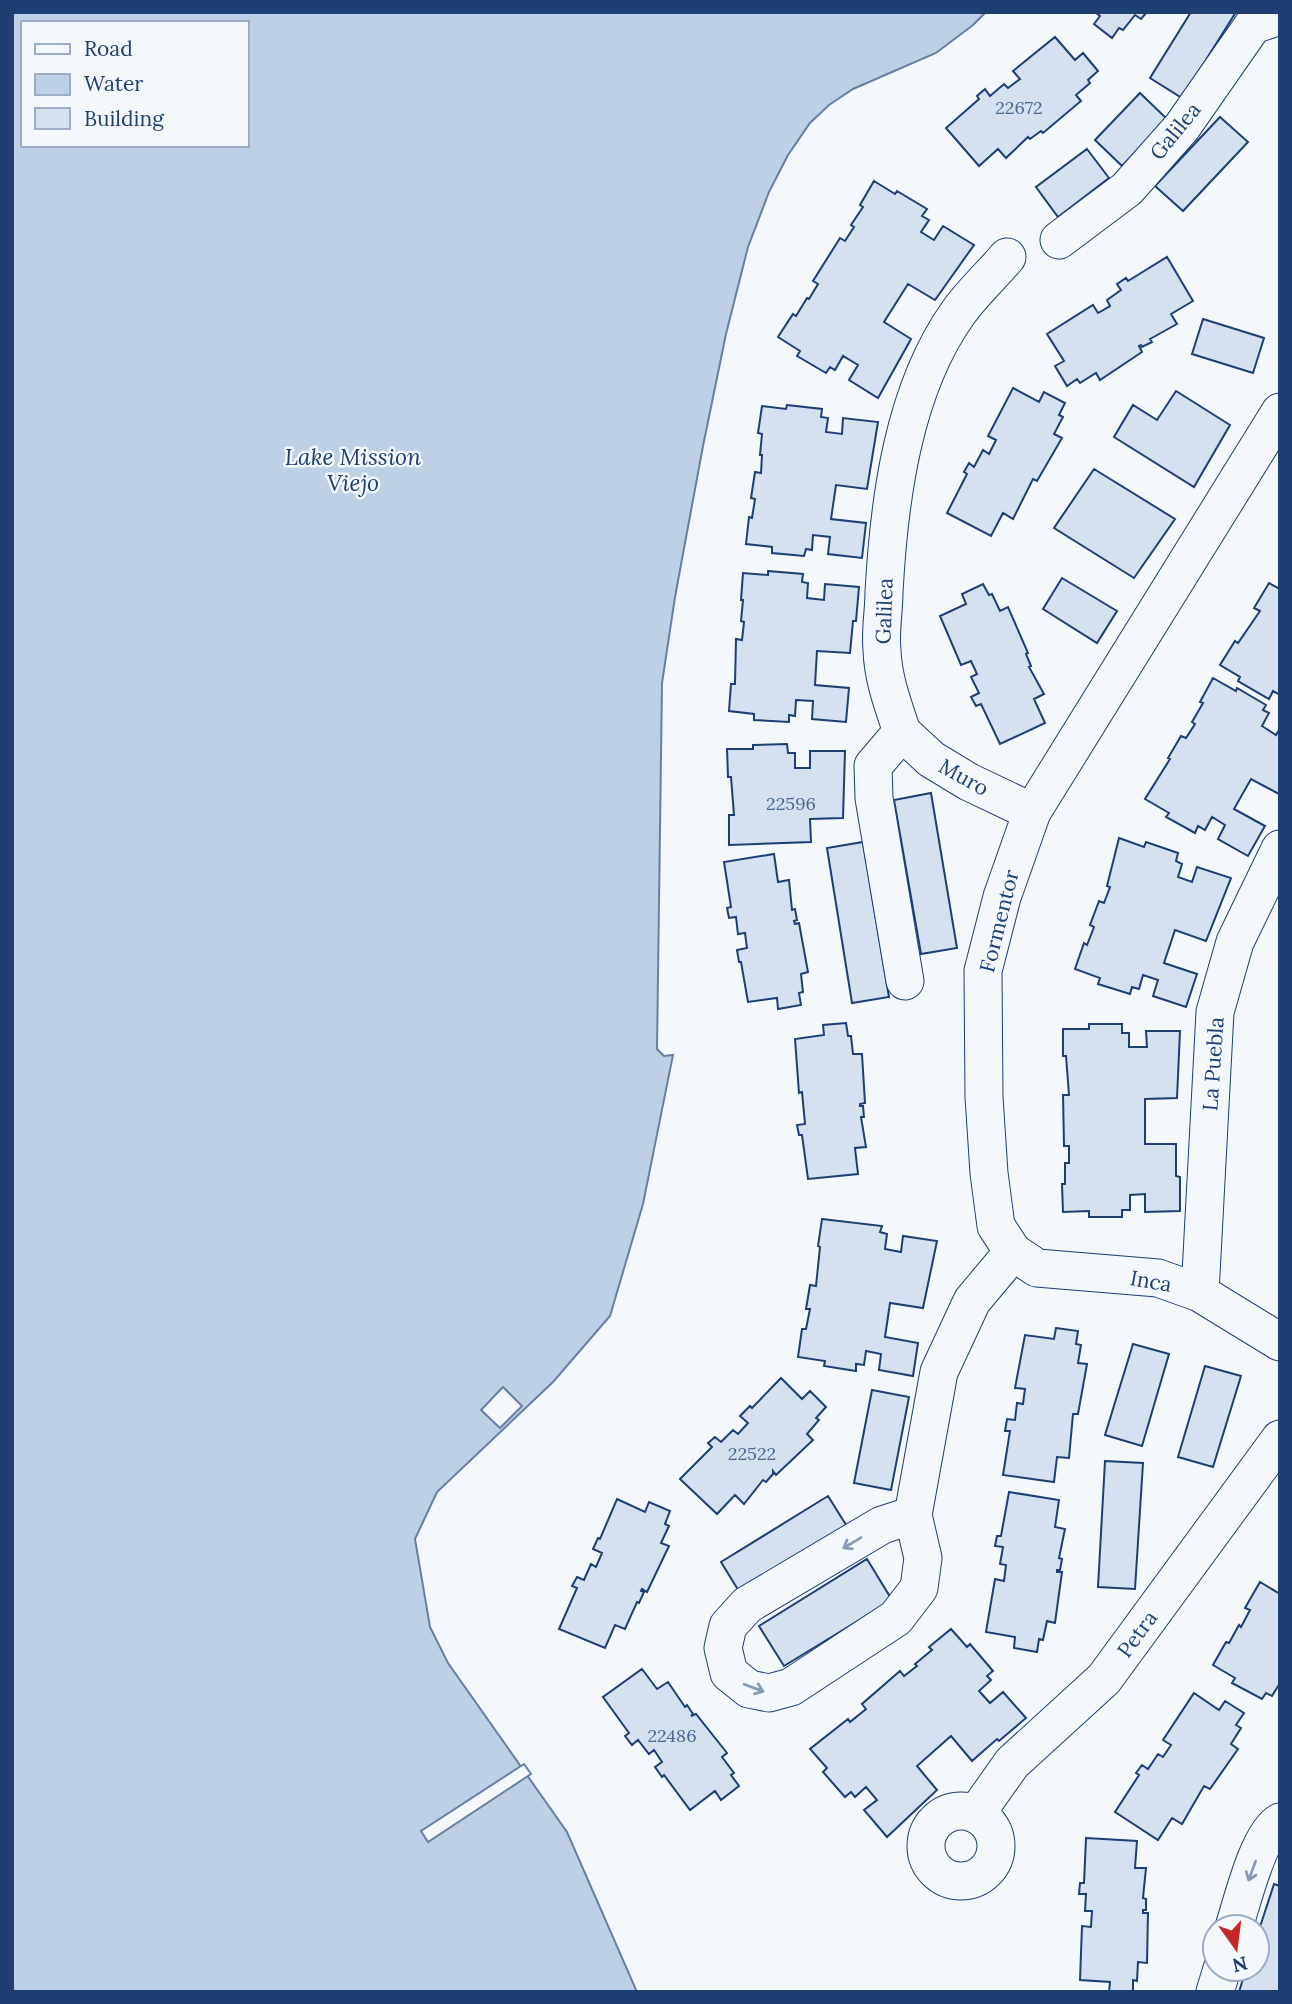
<svg xmlns="http://www.w3.org/2000/svg" width="1292" height="2004" viewBox="0 0 1292 2004" font-family="Lora,serif">
<style>
.water{fill:#bed0e5;stroke:#687fa3;stroke-width:2;fill-rule:evenodd}
.pier{fill:#f4f7fb;stroke:#687fa3;stroke-width:2}
.building{fill:#d5e0f0;stroke:#1d3f73;stroke-width:2}
.lines{fill:none;stroke-linecap:round;stroke-linejoin:round}
.minor-casing{stroke:#1d3f73;stroke-width:39}
.minor{stroke:#f4f7fb;stroke-width:37}
.oneway{stroke:#889bb7}
.labels{text-anchor:middle;dominant-baseline:central;stroke-width:5;stroke-linejoin:round;paint-order:stroke}
.number-label{font-size:18px;fill:#4b6792}
.street-label{font-size:21px;fill:#1d3f73;stroke:#f4f7fb}
.water-label{font-size:23px;font-style:italic;fill:#1d3f73;stroke:#f4f7fb}
</style>
<rect width="100%" height="100%" fill="#f4f7fb"/>
<path class="water" d="M12,12H986L973,25L936,53L853,89L829,105L810,123L788,155L769,192L748,247L726,334L703,446L675,597L662,683L657,1049L664,1056L673,1055L643,1204L610,1316L553,1382L437,1492L415,1539L430,1627L448,1663L567,1832L637,1992H12ZM23,23H247V145H23Z"/>
<path class="pier" d="M503,1387L522,1406L500,1428L481,1410Z
M524,1764L531,1774L428,1842L421,1831Z"/>
<path class="building" d="M1095,12H1147L1141,19L1135,15L1123,30L1119,28L1112,38L1094,24L1100,16Z
M1191,12H1236L1182,98L1150,78Z
M1055,37L1075,60L1083,53L1098,71L1088,80L1090,83L1076,95L1081,101L1043,133L1041,131L1030,139L1028,137L1006,158L998,149L979,166L946,128L979,99L977,96L985,89L990,96L1004,84L1008,88L1020,79L1013,71Z
M1140,93L1167,119L1122,166L1095,140Z
M1220,117L1248,142L1183,211L1155,186Z
M1087,149L1109,178L1058,217L1036,187Z
M874,181L895,194L897,191L927,209L922,216L929,220L921,232L934,240L943,226L974,245L935,300L908,284L884,322L911,339L878,398L849,380L858,365L843,356L835,370L830,367L826,373L797,356L800,351L778,337L793,314L796,316L807,298L809,299L818,284L813,281L840,238L845,241L854,227L851,225L863,207L860,205Z
M1167,257L1193,301L1171,314L1177,324L1150,339L1152,342L1142,347L1141,345L1139,346L1142,352L1100,380L1096,373L1080,383L1077,379L1067,386L1055,366L1064,361L1047,334L1093,305L1098,313L1110,306L1107,300L1121,290L1117,284L1126,278L1128,281Z
M1203,319L1264,338L1253,373L1192,354Z
M1013,388L1039,402L1044,392L1065,403L1059,415L1063,417L1054,434L1062,438L1037,481L1033,479L1013,519L1003,513L991,536L947,513L967,474L964,472L969,463L974,467L983,450L989,454L996,440L988,436Z
M1176,391L1230,425L1194,487L1114,437L1133,405L1157,420Z
M787,405L822,409L821,417L828,418L826,432L842,434L843,418L878,422L867,489L836,485L831,519L866,523L862,558L828,554L830,537L813,535L812,550L806,549L804,556L772,553V547L746,544L749,517L752,518L755,499L751,498L755,472L761,473L762,455H760L762,434L758,433L762,406L786,409Z
M1094,469L1175,519L1134,578L1054,528Z
M768,571L803,574L802,582L808,583L807,598L824,600L825,584L859,587L856,621H853L850,653L817,651L815,685L849,688L846,722L812,719L813,701L796,700L795,716L789,715V722L754,720V714L729,711L731,684H735L736,639L742,640L744,622L741,621L743,600H741L743,573L768,575Z
M1062,578L1117,611L1097,643L1043,609Z
M1269,583L1280,589V695L1273,691L1269,699L1238,681L1240,677L1220,665L1235,641L1238,643L1260,611L1254,608Z
M983,584L989,595L992,594L1000,611L1008,607L1028,653L1026,654L1031,666L1029,667L1044,694L1034,699L1045,723L1000,744L981,704L976,706L971,697L979,693L971,677L977,674L971,661L961,665L940,616L966,604L962,594Z
M1213,678L1236,691L1237,688L1266,705L1263,710L1269,713L1262,726L1276,735L1280,728L1279,794L1251,779L1234,809L1265,826L1248,856L1218,839L1225,825L1212,817L1205,830L1198,826L1195,833L1166,817L1169,813L1145,799L1170,759L1168,758L1181,736L1186,738L1195,724L1192,722L1203,703L1200,702Z
M787,744L788,753H795V768H810V751H845L843,818L810,819L811,842L729,845V815H734L731,777H728L727,749H753V745Z
M931,793L957,948L921,954L894,800Z
M1119,838L1144,847L1146,842L1178,853L1176,861L1182,864L1178,877L1192,882L1197,867L1231,878L1206,941L1175,930L1164,963L1197,974L1186,1007L1153,996L1158,980L1143,975L1139,989L1132,987L1130,994L1098,984L1100,978L1075,969L1084,943L1087,945L1094,927L1090,925L1099,901L1104,903L1110,887L1107,886Z
M863,842L889,997L852,1003L827,848Z
M774,854L778,882L789,880L792,910L795,909L797,920L794,921L795,924L799,923L808,972L801,974L803,992L799,993L801,1005L778,1009L777,998L748,1002L741,962H739L737,950L747,948L745,933L738,934L736,917L729,918L727,908L731,907L724,862Z
M846,1023L848,1036H851L853,1054H862L865,1103L860,1104V1106H863L864,1117H861L866,1147L855,1148L858,1174L808,1179L802,1135H799L797,1125L805,1124L802,1092L799,1093L795,1039L824,1035L823,1025Z
M1089,1024H1122V1033H1129V1047H1147L1146,1031H1180L1177,1098L1145,1099V1144H1176V1176L1180,1177V1211L1145,1212V1194L1130,1195V1210H1122V1217H1089V1211L1063,1212L1062,1184H1065V1163H1069V1146H1064L1063,1095H1069L1066,1056H1063V1029H1089Z
M822,1219L882,1226L880,1232L887,1234L885,1249L901,1252L903,1236L937,1241L923,1308L890,1303L885,1337L918,1343L913,1376L879,1370L881,1354L866,1351L864,1365L856,1364V1371L824,1366L825,1361L798,1357L802,1329H806L810,1309H806L810,1285L816,1286L820,1247L818,1246Z
M1056,1328L1078,1331L1076,1344L1081,1345L1078,1363L1087,1364L1078,1414H1073L1069,1458L1057,1457L1054,1482L1003,1475L1010,1431H1005L1007,1419L1015,1420L1017,1403L1023,1404L1025,1389L1015,1388L1025,1335L1054,1339Z
M1133,1344L1169,1354L1142,1446L1105,1435Z
M1205,1366L1241,1376L1213,1467L1178,1457Z
M781,1378L802,1399L810,1391L826,1407L816,1418L819,1420L807,1434L813,1440L776,1475L773,1471V1474L766,1482L763,1480L744,1504L735,1495L717,1514L680,1479L712,1447L708,1443L715,1437L721,1442L733,1430L738,1434L748,1423L740,1416L750,1406L752,1408Z
M872,1390L909,1397L891,1490L854,1483Z
M1105,1461L1143,1463L1135,1589L1098,1587Z
M1009,1492L1059,1500L1055,1527L1065,1529L1059,1558L1062,1559L1060,1570H1057V1572H1062L1055,1623L1047,1621L1043,1640L1039,1639L1037,1652L1014,1648L1015,1637L986,1632L995,1579L1004,1581L1006,1565L1000,1564L1003,1547L995,1546L997,1536H1001Z
M828,1496L848,1528L740,1593L721,1562Z
M617,1499L645,1512L649,1502L670,1511L665,1524L669,1526L661,1543L669,1546L647,1592L642,1589L641,1591L644,1592L639,1603L637,1602L625,1629L615,1625L605,1648L559,1629L577,1588L572,1586L577,1577L584,1580L591,1564L596,1567L602,1553L593,1549L598,1538L600,1539Z
M867,1559L892,1600L784,1666L759,1626Z
M1260,1582L1280,1594V1683L1272,1696L1266,1693L1262,1699L1232,1683L1235,1678L1213,1665L1226,1642L1229,1643L1239,1625L1241,1627L1250,1610L1245,1608Z
M951,1629L967,1647L970,1644L993,1671L987,1676L991,1680L979,1691L990,1703L1003,1692L1026,1718L999,1741L997,1739L972,1761L951,1736L917,1766L937,1790L887,1837L864,1810L877,1800L866,1787L855,1797L851,1792L845,1797L823,1772L827,1768L810,1749L848,1719L850,1722L866,1709L862,1704L900,1671L904,1676L917,1666L915,1664L932,1650L929,1647Z
M642,1669L657,1689L668,1682L685,1707L687,1705L693,1714L691,1716L696,1714L727,1753L722,1757L734,1773L731,1775L739,1786L721,1800L715,1791L690,1810L664,1775L662,1777L655,1767L662,1762L654,1750L649,1754L638,1740L632,1745L625,1736L629,1733L603,1697Z
M1194,1693L1219,1710L1225,1701L1244,1713L1236,1725L1241,1728L1231,1744L1238,1749L1210,1789L1204,1786L1182,1824L1172,1818L1158,1840L1115,1812L1139,1775L1136,1773L1142,1765L1148,1769L1158,1754L1163,1757L1171,1745L1163,1740Z
M1086,1838L1137,1841L1135,1868H1146L1143,1898L1146,1899V1910H1143V1913H1148L1147,1963L1138,1962L1137,1981L1133,1980V1992H1109L1110,1982L1080,1980L1082,1926L1091,1927L1092,1911H1085L1086,1894H1079L1080,1883H1084Z
M1274,1884L1280,1886V1992H1239L1246,1969H1257V1936Z"/>
<g class="lines">
<g class="minor-casing">
<path id="minor" d="M1059,240L1127,189L1182,127L1253,25L1280,16
M902,732L931,759L969,782L1032,812
M905,981L874,798L873,766L902,732C893,705 883,679 882,650C880,631 884,611 884,592C889,500 903,390 958,313C972,293 991,276 1007,257
M1013,1252L1037,1268L1158,1278L1200,1293L1280,1342
M1200,1293L1215,1012L1235,942L1280,849
M913,1515L882,1525L747,1605L728,1626L723,1648L729,1673L749,1689L769,1693L791,1687L896,1618L919,1588L923,1558L913,1515L939,1372L972,1301L1013,1252L996,1226L989,1173L984,1097L983,971L1002,897L1032,812L1280,412
M926 1846a35 35 0 1 1 70 0a35 35 0 1 1-70 0Z
M976,1814L1012,1763L1104,1679L1280,1439
M1234,1927C1242,1903 1258,1834 1280,1822
M1215,1992L1222,1969"/>
</g>
<use href="#minor" class="minor"/>
</g>
<defs><path id="oneway-shaft" d="M-6 0H5M1.5-3L5.5 0L1.5 3" fill="none" stroke-width="1.6" stroke-linecap="round" stroke-linejoin="round" transform="scale(1.75)"/></defs>
<g class="oneway">
<use href="#oneway-shaft" transform="translate(852 1543) rotate(149)"/>
<use href="#oneway-shaft" transform="translate(754 1688) rotate(21)"/>
<use href="#oneway-shaft" transform="translate(1252 1871) rotate(110)"/>
</g>
<g class="labels">
<g class="number-label">
<text x="1019" y="107">22672</text>
<text x="791" y="803">22596</text>
<text x="752" y="1453">22522</text>
<text x="672" y="1735">22486</text>
</g>
<g class="street-label">
<text transform="translate(1175 131) rotate(-51)">Galilea</text>
<text transform="translate(884 611) rotate(-88)">Galilea</text>
<text transform="translate(964 777) rotate(29)">Muro</text>
<text transform="translate(999 921) rotate(-76)">Formentor</text>
<text transform="translate(1213 1064) rotate(-86)">La Puebla</text>
<text transform="translate(1151 1281) rotate(10)">Inca</text>
<text transform="translate(1137 1634) rotate(-54)">Petra</text>
</g>
<g class="water-label">
<text x="353" y="456">Lake Mission<tspan x="353" dy="26">Viejo</tspan></text>
</g>
</g>
<rect width="1292" height="2004" fill="none" stroke="#1d3f73" stroke-width="28"/>
<rect x="21" y="21" width="228" height="126" fill="#f4f7fb" stroke="#9eadc5" stroke-width="2"/>
<rect x="35" y="44" width="35" height="10" fill="#f4f7fb" stroke="#9eadc5" stroke-width="2"/>
<text x="84" y="56" font-size="21" fill="#1d3f73">Road</text>
<rect x="35" y="74" width="35" height="21" fill="#bed0e5" stroke="#9eadc5" stroke-width="2"/>
<text x="84" y="91" font-size="21" fill="#1d3f73">Water</text>
<rect x="35" y="108" width="35" height="21" fill="#d5e0f0" stroke="#9eadc5" stroke-width="2"/>
<text x="84" y="126" font-size="21" fill="#1d3f73">Building</text>
<g transform="translate(1236 1948) rotate(166)"><circle r="33" fill="#f4f7fb" stroke="#9eadc5" stroke-width="2"/>
<path d="M0-5L12 26L0 18L-12 26Z" fill="#c62828"/>
<text y="-10" font-size="19" font-weight="bold" text-anchor="middle" fill="#1d3f73">N</text>
</g>
</svg>
